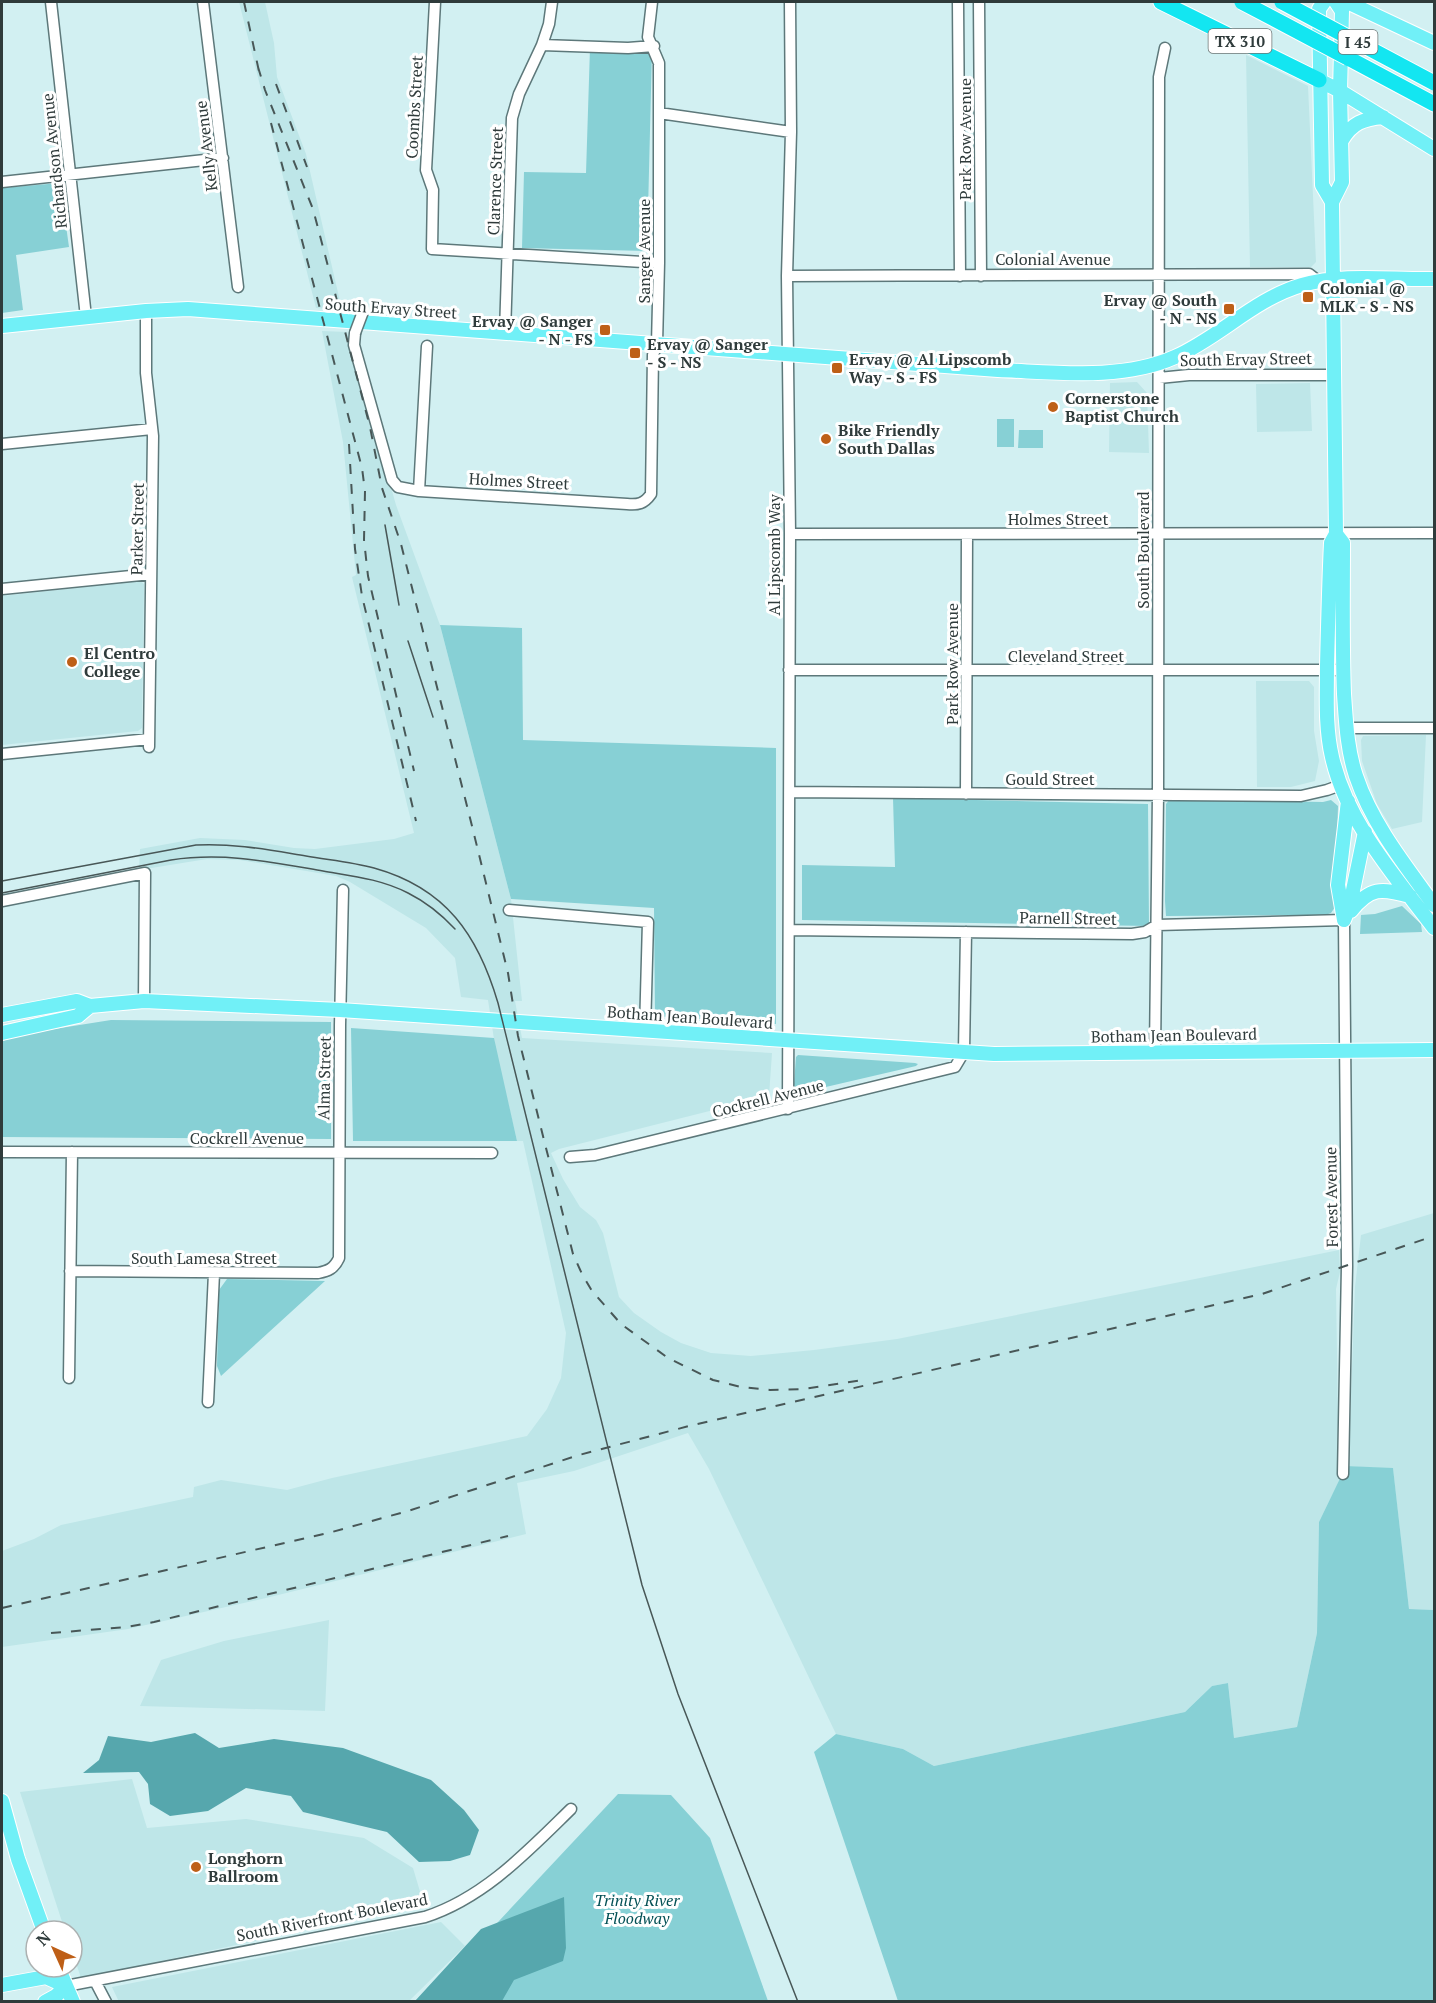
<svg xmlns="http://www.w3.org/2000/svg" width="1436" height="2003" viewBox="0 0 1436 2003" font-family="'PT Serif',serif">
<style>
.built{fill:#bee6e8}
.green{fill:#87d0d5}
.water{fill:#56a7ad}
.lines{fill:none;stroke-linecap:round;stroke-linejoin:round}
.minor-casing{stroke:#5d787a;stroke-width:13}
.major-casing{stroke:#fff;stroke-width:16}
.highway-casing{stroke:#fff;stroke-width:17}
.minor{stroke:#fff;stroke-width:10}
.major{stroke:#71f0f7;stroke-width:14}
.highway{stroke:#13e6f1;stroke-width:15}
.tram{stroke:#485757;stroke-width:1.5}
.rail{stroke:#485757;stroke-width:2;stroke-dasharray:10 10;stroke-linecap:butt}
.minor-bridge-casing{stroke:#5d787a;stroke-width:13;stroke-linecap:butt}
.highway-bridge-casing{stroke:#fff;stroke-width:17;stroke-linecap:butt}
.minor-bridge{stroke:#fff;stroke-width:10}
.highway-bridge{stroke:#13e6f1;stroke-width:15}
.poi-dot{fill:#be5f17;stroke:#fff;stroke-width:2}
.labels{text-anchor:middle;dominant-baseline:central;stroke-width:6;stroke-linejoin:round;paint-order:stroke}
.shield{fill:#fff;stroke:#6d7676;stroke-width:1.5}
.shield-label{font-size:15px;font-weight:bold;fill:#2f3b3b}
.street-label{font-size:16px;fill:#2f3b3b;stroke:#fff}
.poi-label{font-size:16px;font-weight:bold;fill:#2f3b3b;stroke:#fff;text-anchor:start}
.park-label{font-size:16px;font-style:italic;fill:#035055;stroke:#fff}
</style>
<rect width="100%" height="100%" fill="#d2f0f2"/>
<path class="built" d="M239,2H265L274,43L277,77L306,154L342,310L316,308Z
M1246,55L1308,86L1316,262L1311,267H1250Z
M322,331L347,332L396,505L440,625L511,899L522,1001H515L522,1038L772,1053L769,1096L559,1149L551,1153L563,1179L580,1207L596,1220L603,1233L619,1297L634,1313L661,1332L681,1343L711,1353L751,1356L814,1350L897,1339L1339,1250L1340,1272L1336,1289L1339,1481L1319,1522L1317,1633L1297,1727L1234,1738L1228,1683L1212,1686L1185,1712L934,1766L903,1749L836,1734L709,1469L688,1433L574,1471L517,1483L526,1534L266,1598L128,1629L2,1647V1551L34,1539L61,1525L193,1497L194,1487L221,1480L287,1490L332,1478L527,1436L547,1409L561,1378L566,1333L523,1141H517L496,1052L488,1000L461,997L455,958L426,928L350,882L336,876L240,860L207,859L139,870L140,849L200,838L245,840L294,848L315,849L394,839L414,833L352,577L356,575L343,442Z
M1137,382L1147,393L1149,453L1109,452L1110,383Z
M1310,383L1312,431L1257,432L1256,384Z
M140,581L144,584L142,728L138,731L2,745V596Z
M1256,681H1309L1314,687V731L1319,761L1315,781L1291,787H1257Z
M1426,735L1422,822L1392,829L1377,804L1362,761L1361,740L1363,736Z
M1434,1213V1610L1409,1609L1393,1469L1346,1466L1350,1422L1355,1287L1361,1235Z
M329,1620L325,1711L140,1706L161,1660L224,1641Z
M132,1779L147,1828L246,1819L364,1838L413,1868L424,1905L81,1978L72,1951V1931H65L20,1792Z
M441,1922L465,1946L409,2001L119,2002L112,1987Z"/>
<path class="green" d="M590,48L652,50L647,251L522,248L524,172L586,173Z
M60,183L69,247L16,255L23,310L2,313V188Z
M997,419H1014V447H997Z
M1019,430H1043V448H1018Z
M440,625L522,628L523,740L776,748V1024L655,1016L654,908L511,899Z
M893,798L1148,804L1149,926L802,920V865L895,867Z
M1170,799L1323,802L1331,800L1338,806L1335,907L1331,913L1325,915L1166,916L1165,901L1166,804Z
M1402,906L1421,924L1422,932L1360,934L1361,915L1375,914Z
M111,1020L331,1022V1139L2,1137V1041L29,1033Z
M351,1028L494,1038L517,1141H353Z
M798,1055L915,1063L918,1064L916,1066L800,1093L795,1090L794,1084L796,1057Z
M227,1279L325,1281L221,1376L217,1366L219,1290Z
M1346,1466L1393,1468L1409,1609L1434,1610V2001H898L814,1752L836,1734L903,1749L934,1766L1185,1712L1212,1686L1228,1683L1234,1738L1297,1727L1317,1633L1319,1522Z
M618,1794L671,1795L710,1838L768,2001L423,2002Z"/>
<path class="water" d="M195,1733L219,1748L274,1739L343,1748L431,1780L464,1810L479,1830L470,1855L450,1861L419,1862L387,1832L303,1812L291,1796L246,1788L208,1811L170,1816L150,1804L148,1784L139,1772L83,1773L99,1760L108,1736L151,1742Z
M564,1897L566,1948L563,1961L514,1980L502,2001H415L481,1929Z"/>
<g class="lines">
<g class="minor-casing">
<path id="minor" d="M51,2L86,317
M203,2L238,287
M435,2L426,170L433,190L432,249L659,263
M958,2L960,276
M979,2L981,276
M542,45L628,48L654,46
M659,113L791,132
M2,182L223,158
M787,276L1309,274L1318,281
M146,311V373L153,436L149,747
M355,333L354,345L392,480L398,487L419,491L627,504C638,505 644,504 651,494L653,355L657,344L659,263V63L648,37L652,2
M505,333L512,118L519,94L542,45L549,24L552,2
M1159,378L1189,375H1334
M2,444L152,429
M419,491L427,346
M790,534L1434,533
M2,589L151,574
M789,670H1343
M1346,728H1434
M2,754L149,739
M789,792L1301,796L1327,790L1341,785
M966,794L967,534
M2,901L145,873L144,1001
M509,910L648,922L645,1031
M789,930L1132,934L1145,932L1157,925L1344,920L1347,1266L1343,1474
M1155,1052L1158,794L1159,77L1165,48
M788,1109L790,534L787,276L791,132L790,2
M2,1152L492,1153
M570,1157L595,1155L955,1067L964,1052L966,932
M70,1271L318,1273C328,1271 334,1269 339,1258L340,1025L343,890
M69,1378L72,1152
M208,1402L214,1273
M95,1981L106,2002
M66,1986L425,1917C484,1898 528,1851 571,1809"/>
</g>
<g class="major-casing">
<path id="major" d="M1324,2L1319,9L1322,185L1332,202
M1336,2L1342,11L1340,91L1342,182L1332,202L1336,534L1331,543C1329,584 1328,625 1327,666C1327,696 1325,727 1332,757C1347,823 1395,876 1434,928
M1347,2L1434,43
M1319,80L1340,91L1434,149
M1342,140C1352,123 1363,119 1383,117
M2,326L146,311L188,309L998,370C1054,372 1121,381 1175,357C1220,337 1254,299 1302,285C1344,273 1391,280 1434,279
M1336,534L1343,543C1343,593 1342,644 1344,694C1346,722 1347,749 1356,776C1372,824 1405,865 1434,905
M1351,911C1370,887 1381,888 1410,896
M1344,920L1338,885L1348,801
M1344,920L1350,905L1365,832
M2,1015L77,1001L90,1006L144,1001L340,1010L994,1054L1434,1050
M2,1033L78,1016L90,1006
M2,1801L18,1859L44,1931
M58,1967L73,2002
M2,1985L46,1977L66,1986
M45,2002L56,1996L66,1986"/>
</g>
<g class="highway-casing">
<path id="highway" d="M1161,2L1319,80
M1348,58L1434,104"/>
</g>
<use href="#minor" class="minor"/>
<use href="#major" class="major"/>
<use href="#highway" class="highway"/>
<path class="tram" d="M385,525L399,605
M408,641L433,717
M2,881L196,845C234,843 269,850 306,856C329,860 352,862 374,868C446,888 478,935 498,1003L642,1585L678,1694L798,2002
M2,893L171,860C224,852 271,862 323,871C352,876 381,879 408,893C426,902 441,914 455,929"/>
<path class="rail" d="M244,2L260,76
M258,67L265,90L313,209L370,427L382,488L401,544L472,826L508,973L518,1036L545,1144L573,1254L582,1274L592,1291L621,1324L668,1358L713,1380L741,1387L770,1390L804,1389L863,1380
M276,84L307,167
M271,123L362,468L365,491L364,540L368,576L414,771
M349,444L355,549L362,596L416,821
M2,1608L332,1532L408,1511L579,1455L689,1426L1262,1294L1434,1236
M51,1633L126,1627L154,1622L508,1536"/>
<g class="minor-bridge-casing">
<path id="minor-bridge" d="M355,333L364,309"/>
</g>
<g class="highway-bridge-casing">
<path id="highway-bridge" d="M1242,2L1348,58
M1282,2L1434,83"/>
</g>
<use href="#minor-bridge" class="minor-bridge"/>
<use href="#highway-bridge" class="highway-bridge"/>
</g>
<g class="poi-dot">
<rect x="1302" y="291" width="12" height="12" rx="3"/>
<rect x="1223" y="303" width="12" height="12" rx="3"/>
<rect x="599" y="324" width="12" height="12" rx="3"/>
<rect x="629" y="347" width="12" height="12" rx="3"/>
<rect x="831" y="362" width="12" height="12" rx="3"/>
<circle cx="1053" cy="407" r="6"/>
<circle cx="826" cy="439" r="6"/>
<circle cx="72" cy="662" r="6"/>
<circle cx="196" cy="1867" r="6"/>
</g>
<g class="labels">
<g class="shield">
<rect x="1208.5" y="29" width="63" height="24" rx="4.5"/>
<rect x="1338.5" y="30" width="39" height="24" rx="4.5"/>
</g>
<g class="shield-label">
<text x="1240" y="41">TX 310</text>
<text x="1358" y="42">I 45</text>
</g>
<g class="street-label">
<text transform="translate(414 107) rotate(-87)">Coombs Street</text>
<text transform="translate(965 139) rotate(-90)">Park Row Avenue</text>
<text transform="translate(206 146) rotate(-97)">Kelly Avenue</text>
<text transform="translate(54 161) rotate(-96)">Richardson Avenue</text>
<text transform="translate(495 181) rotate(-88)">Clarence Street</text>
<text transform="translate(644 251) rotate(-90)">Sanger Avenue</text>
<text x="1053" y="259">Colonial Avenue</text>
<text transform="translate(391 308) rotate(4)">South Ervay Street</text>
<text transform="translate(1246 359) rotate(-1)">South Ervay Street</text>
<text transform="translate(519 481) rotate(3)">Holmes Street</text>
<text x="1058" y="519">Holmes Street</text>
<text transform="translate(137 529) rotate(-89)">Parker Street</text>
<text transform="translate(1143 550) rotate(-90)">South Boulevard</text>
<text transform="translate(774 555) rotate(-90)">Al Lipscomb Way</text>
<text x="1066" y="656">Cleveland Street</text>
<text transform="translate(952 664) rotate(-90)">Park Row Avenue</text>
<text x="1050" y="779">Gould Street</text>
<text transform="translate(1068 918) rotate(1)">Parnell Street</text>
<text transform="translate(690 1017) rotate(4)">Botham Jean Boulevard</text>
<text transform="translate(1174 1035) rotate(-1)">Botham Jean Boulevard</text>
<text transform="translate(324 1078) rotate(-89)">Alma Street</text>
<text transform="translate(768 1098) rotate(-14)">Cockrell Avenue</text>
<text x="247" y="1138">Cockrell Avenue</text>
<text transform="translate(1331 1197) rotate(-91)">Forest Avenue</text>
<text x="204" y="1258">South Lamesa Street</text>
<text transform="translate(332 1917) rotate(-11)">South Riverfront Boulevard</text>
</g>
<g class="poi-label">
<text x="1320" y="288">Colonial @<tspan x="1320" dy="18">MLK - S - NS</tspan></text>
<text x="1217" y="300" text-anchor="end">Ervay @ South<tspan x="1217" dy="18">- N - NS</tspan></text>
<text x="593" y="321" text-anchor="end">Ervay @ Sanger<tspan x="593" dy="18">- N - FS</tspan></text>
<text x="647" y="344">Ervay @ Sanger<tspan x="647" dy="18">- S - NS</tspan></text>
<text x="849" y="359">Ervay @ Al Lipscomb<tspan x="849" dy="18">Way - S - FS</tspan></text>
<text x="1065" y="398">Cornerstone<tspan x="1065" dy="18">Baptist Church</tspan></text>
<text x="838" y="430">Bike Friendly<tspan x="838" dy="18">South Dallas</tspan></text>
<text x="84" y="653">El Centro<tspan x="84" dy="18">College</tspan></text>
<text x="208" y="1858">Longhorn<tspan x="208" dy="18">Ballroom</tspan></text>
</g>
<g class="park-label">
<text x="637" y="1900">Trinity River<tspan x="637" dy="18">Floodway</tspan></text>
</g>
</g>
<rect width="1436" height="2003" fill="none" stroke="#2f3b3b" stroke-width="6"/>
<g transform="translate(54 1949) rotate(315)"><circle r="28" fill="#ffffff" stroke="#acb1b1" stroke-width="1.5"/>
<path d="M0-4.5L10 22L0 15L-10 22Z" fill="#be5f17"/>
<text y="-9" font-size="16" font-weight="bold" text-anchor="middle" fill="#2f3b3b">N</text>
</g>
</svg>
